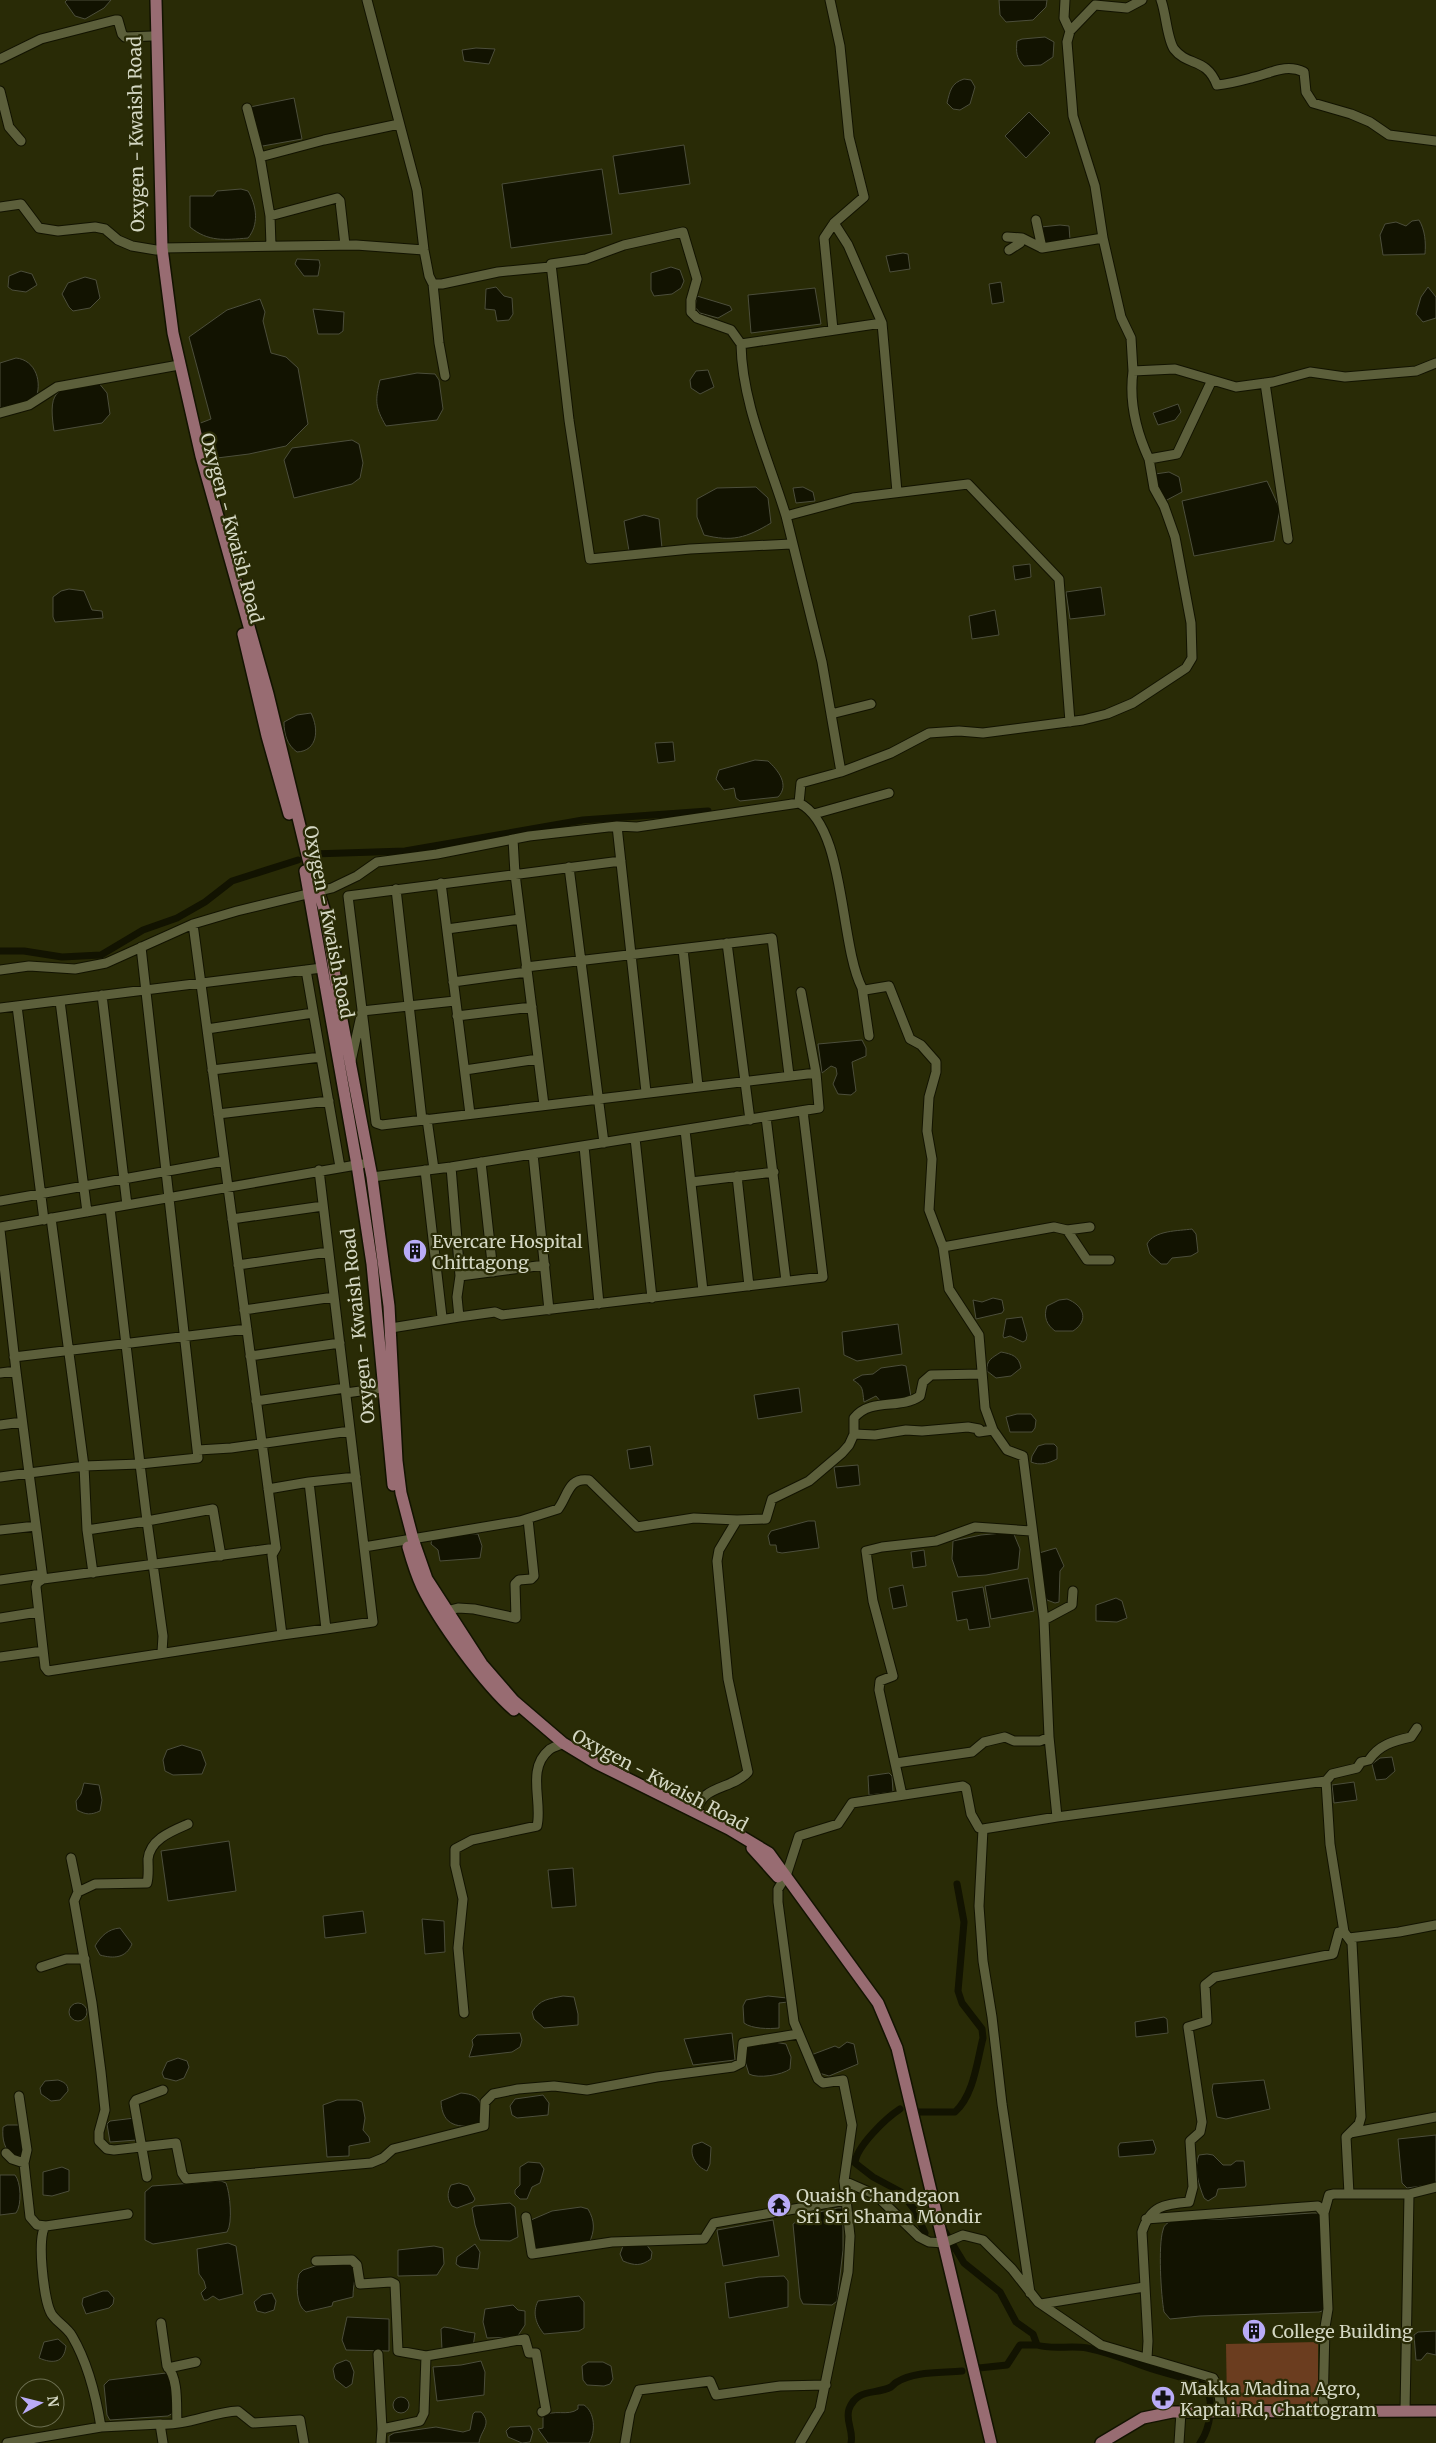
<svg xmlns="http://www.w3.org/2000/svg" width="1436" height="2443" viewBox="0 0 1436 2443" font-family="Merriweather,serif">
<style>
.green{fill:#6b3d1f}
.water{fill:#121301;stroke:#4c4e3b}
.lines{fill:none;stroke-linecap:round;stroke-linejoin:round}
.canal{stroke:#121301;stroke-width:7}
.minor-casing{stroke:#121300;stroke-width:11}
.major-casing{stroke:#121300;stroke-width:14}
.minor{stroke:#5c5f3b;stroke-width:9}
.major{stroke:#986c72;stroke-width:11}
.labels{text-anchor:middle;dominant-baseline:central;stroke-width:4.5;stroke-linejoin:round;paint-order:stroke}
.street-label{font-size:18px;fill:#d4d7c3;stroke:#292b06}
.poi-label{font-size:18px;fill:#d4d7c3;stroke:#292b06;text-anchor:start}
</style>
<rect width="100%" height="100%" fill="#292b06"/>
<path class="green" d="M1318,2342V2404L1227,2405L1226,2344Z"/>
<path class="water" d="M67,0H111L104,8L85,19L75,16L65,2Z
M999,0H1047L1046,7L1033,20L1006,22L1000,15Z
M1045,37L1054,42L1053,57L1041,65L1024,66C1016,58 1016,52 1017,41L1022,39Z
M476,48L495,49L489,64L464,61L462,50Z
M964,79L971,80L975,87L970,104L960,110L953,109L947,103C950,91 951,83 964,79Z
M294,98L302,139L257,147L250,107Z
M1029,112L1050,133L1026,158L1005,136Z
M684,145L690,184L619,194L613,156Z
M602,169L612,234L511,248L502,184Z
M241,189L248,191C257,206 259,225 248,238C225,240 208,242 190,227V196H213L217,191Z
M1419,220C1425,230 1426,242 1425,254L1383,255L1380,235L1385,224L1396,222L1406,226L1412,221Z
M1060,225L1069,226L1070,240L1044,245L1041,227Z
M903,253L908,254L910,269L890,272L886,256Z
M297,259L319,260L320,265L318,276H304L295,264Z
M671,267L680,270L684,281L681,288L672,294L654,296L651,290V273Z
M21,271L32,274L37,285L26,292L12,290L8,287L9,276Z
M85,277L96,280L100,298L90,308L73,311L69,307L62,294L68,283Z
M1001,282L1004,302L992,304L989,284Z
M496,287L504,296L512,298L513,314L509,320L497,321L495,310L485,309L486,289Z
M1428,287L1436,297V318L1423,322L1416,314L1421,297Z
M815,288L821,324L751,333L748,295Z
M697,296L730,306L732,310L718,318L700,313L695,307Z
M260,299L265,312L263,321L271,353L286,357L298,368L308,424L286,446L249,454L209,459L198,424L211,419L189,337L227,310Z
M313,309L344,312L343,331L339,334H318Z
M16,358C36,360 43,383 35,400L0,408V363Z
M708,370L714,387L700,394L691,388L690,380L696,371Z
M417,373L435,374L439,380L443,409L437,420L386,426C375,407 375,401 380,380Z
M98,382L107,393L110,414L102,423L54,431C47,385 59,389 98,382Z
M1178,404L1181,412L1175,420L1158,425L1153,413Z
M352,440L359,444L363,463L360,478L352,484L294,498L284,460L292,448Z
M1169,472L1179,477L1182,492L1165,501L1154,480L1155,474Z
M1267,481L1280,509L1274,541L1194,556L1182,501Z
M756,487L768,498L771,523C746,538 732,542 704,535L697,517V499L717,488Z
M803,487L813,492L815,501L796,503L793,488Z
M644,515L659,519L662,548L629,551L624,521Z
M1030,564L1031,577L1015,580L1013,566Z
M1101,587L1105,615L1070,619L1066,592Z
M69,589L84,591L92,610L102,611L103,618L55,622L53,617V597L61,591Z
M995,610L999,635L972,639L969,616Z
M311,713C319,729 318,751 297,752C287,745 284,734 284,722L297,715Z
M673,742L675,761L658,763L655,743Z
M755,760L768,761C778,770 790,785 778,797L740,801L736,798L734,788L724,790L716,779L719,770Z
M862,1040L866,1048V1056L852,1062L856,1091L851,1095L838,1094L833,1084L837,1074L836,1068L831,1066L822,1073L818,1044Z
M1192,1229L1196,1234L1198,1252L1191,1256L1172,1258L1167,1264H1161L1150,1254L1147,1244C1154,1230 1179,1231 1192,1229Z
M993,1298L1002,1300L1004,1310L1002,1313L976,1319L973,1300L982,1302Z
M1067,1299C1083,1305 1090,1320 1073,1331H1055C1047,1325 1043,1317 1047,1306L1059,1300Z
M1022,1317L1027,1335L1026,1340L1023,1342L1010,1336L1004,1338L1003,1336L1006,1319Z
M898,1324L902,1354L857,1361L844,1355L842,1332Z
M1001,1352C1012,1354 1019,1356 1021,1368L1011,1376L996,1378L987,1371C986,1360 992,1358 1001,1352Z
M902,1365L906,1366L911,1397L881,1402L876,1396L864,1402C862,1389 864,1387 853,1380L862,1375L873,1374L881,1368Z
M799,1388L802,1412L758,1419L754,1395Z
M1017,1414H1031L1036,1420L1035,1428L1032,1432H1010L1006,1417Z
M1045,1444H1054L1057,1447V1459C1049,1463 1040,1466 1031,1462L1032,1456L1038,1446Z
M650,1446L653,1465L630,1469L627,1450Z
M858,1465L860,1485L837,1488L834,1467Z
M808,1521H815L819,1548L782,1553L777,1552L776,1545H770L768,1536L771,1531Z
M1013,1532L1020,1549L1018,1569L986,1575L958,1577L952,1559L953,1541L981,1535Z
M460,1533L478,1534L482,1546L480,1558L440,1561L438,1550L431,1544L432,1538Z
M1056,1548L1064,1566L1060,1571L1059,1602L1055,1603L1047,1600L1044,1595L1039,1553Z
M924,1550L926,1566L913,1568L911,1552Z
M1028,1578L1034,1611L991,1619L985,1586Z
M903,1585L907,1606L893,1609L889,1588Z
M983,1587L990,1627L969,1630L967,1619L957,1621L952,1592Z
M1116,1598L1122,1601L1127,1618L1117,1622L1096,1621V1605Z
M182,1745L201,1751L206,1764L202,1774L173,1775L165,1771L163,1760L167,1750Z
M1392,1757L1395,1771L1386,1779L1376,1780L1372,1764L1380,1758Z
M889,1773L892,1776L893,1792L869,1795L868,1776Z
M1354,1782L1357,1800L1334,1803L1332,1785Z
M84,1783L99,1785L102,1800L100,1811C91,1815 86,1815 77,1810L76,1801L81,1794Z
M229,1841L236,1891L168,1901L161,1851Z
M573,1868L576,1906L552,1908L548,1870Z
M363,1911L366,1933L325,1938L323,1916Z
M422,1919L444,1921L445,1952L425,1954Z
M120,1928L132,1944C126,1958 114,1959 100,1955L95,1946C101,1936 108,1929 120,1928Z
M563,1996L574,1997L578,2014V2025L544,2028L534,2019L532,2012C540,1999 549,1999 563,1996Z
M768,1996L787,1998L788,2002L779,2003V2028C769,2029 752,2029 744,2023L743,2006L746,2000Z
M69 2012a9 9 0 1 1 18 0a9 9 0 1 1-18 0Z
M1164,2017L1167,2019L1168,2033L1136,2037L1135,2022Z
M520,2033L522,2040L520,2047L512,2052L469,2057L473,2045L472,2040L477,2035Z
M732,2033L735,2060L693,2065L684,2039Z
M774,2042L786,2044L791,2057L790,2069C782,2075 758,2079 749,2074L745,2061L747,2047Z
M847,2042L854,2044L858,2064L829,2076L819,2073L811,2055L835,2046L839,2048Z
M178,2058L187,2061L189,2067L184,2078L176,2081L164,2078L162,2073L167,2062Z
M58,2080C64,2082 68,2084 68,2091L60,2100L51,2101L41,2094L40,2088L45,2081Z
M1264,2080L1270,2109L1226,2119L1217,2117L1212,2090L1213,2084Z
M461,2093C484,2095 482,2105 480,2125C459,2128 442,2127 441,2101Z
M543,2095L549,2103L548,2115L517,2118L512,2115L510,2106L515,2099Z
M337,2100H357L362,2102L365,2118L363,2130L369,2137L370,2142L349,2146V2156L327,2157L323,2105Z
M135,2118L137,2140L110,2142L107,2124L110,2121Z
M7,2125H19L25,2148L22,2156L14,2157C4,2149 2,2140 3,2127Z
M1436,2135V2184L1407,2188L1402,2183L1398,2139Z
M1153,2140L1156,2149L1154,2154L1119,2157L1118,2147L1120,2143Z
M702,2142L711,2147L710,2164L707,2171C697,2167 689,2156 693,2145Z
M1207,2154L1213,2155L1223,2165H1231L1236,2161H1244L1246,2185L1245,2187L1218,2189L1216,2196L1208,2201L1204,2198C1199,2186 1193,2167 1199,2155Z
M528,2162L540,2163L544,2169L540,2183L532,2187L527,2199H520L515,2194V2190L520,2185V2167Z
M62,2167L69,2170V2191L52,2196L43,2195V2172Z
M0,2175H15C21,2182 22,2205 16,2213L0,2215Z
M221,2181L226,2183C230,2193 233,2223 227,2232L153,2244L145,2240V2192L152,2186Z
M459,2183L468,2186L475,2199L473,2202L457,2208L452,2206C447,2199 447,2193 451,2185Z
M510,2203L515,2207L518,2237L510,2241L480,2240L475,2225L472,2208L475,2206Z
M581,2207L588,2209C595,2221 595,2231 589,2243L535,2249L531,2220L552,2211Z
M838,2208H843V2250L837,2301L832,2305L803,2304L800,2298L793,2224L805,2215Z
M1312,2213H1320L1325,2310L1319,2312L1200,2316L1170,2319L1164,2312C1161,2296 1158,2245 1163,2230C1164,2224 1169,2222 1174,2220L1223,2219Z
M773,2220L779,2256L723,2266L717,2230Z
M228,2243L236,2246L243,2294L219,2300L213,2296L207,2300H204L201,2293L206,2288L204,2281L199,2274L197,2249Z
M475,2244L480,2252L478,2269L460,2267L456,2264L457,2257Z
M628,2244H646L652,2252L651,2259C641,2266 635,2266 623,2261L620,2254L623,2246Z
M434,2246L443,2248L444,2264L437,2275L398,2276V2250Z
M321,2264H353C357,2279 353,2283 353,2297L333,2302L332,2306L306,2312C296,2306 296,2285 299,2274L303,2270Z
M784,2276L788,2281V2307L729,2318L725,2283L759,2277Z
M103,2291H108L114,2298L113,2304L109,2308L86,2314L82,2304L83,2298Z
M272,2293L276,2301L274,2310L265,2313L257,2311L254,2302L262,2295Z
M579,2296L584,2302V2328L579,2331L544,2334C536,2324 532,2313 538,2301Z
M513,2305L518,2310L525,2311V2325L517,2337L487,2338L483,2322L485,2309Z
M347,2317L389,2319V2351L346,2350L342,2340Z
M444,2327C455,2328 463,2332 475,2333L473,2347L442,2350L441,2329Z
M1436,2331V2355L1427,2353L1421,2360H1416L1414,2335L1418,2332Z
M58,2339L66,2346C64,2363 53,2364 39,2358L44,2342Z
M346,2360L350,2362L354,2372L352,2384L346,2388L335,2379L333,2369L336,2364Z
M481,2361L485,2372L484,2395L437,2401L433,2367L461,2365Z
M588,2362H603L611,2366L613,2379L610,2384L604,2386L587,2385L583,2380L582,2366Z
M166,2373L171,2377L173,2413L168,2416L110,2420L107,2415L104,2385L109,2380Z
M393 2405a8 8 0 1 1 16 0a8 8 0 1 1-16 0Z
M578,2405H584C595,2412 596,2432 589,2443H548L538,2429L543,2428V2417C553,2408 568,2417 578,2409Z
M475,2412H481C493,2424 480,2431 479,2443H389V2436L394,2433L436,2427L463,2432L470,2430L473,2414Z
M530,2426L533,2432L530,2442L522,2443L508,2437L506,2431L510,2427Z"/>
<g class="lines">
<path class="canal" d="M313,854L405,851L583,820L708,811
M0,951H24L62,957L101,955L143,930L177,918L205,902L232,881L298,860
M900,2109C886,2118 856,2147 855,2163L873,2177L901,2192L914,2209L925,2233
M917,2112H955C974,2095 977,2061 983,2038L982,2029L962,2003L958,1991L964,1922L957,1884
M944,2230L964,2263L1000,2292L1016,2322L1033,2334L1037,2345C1053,2350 1070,2345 1087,2348C1107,2352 1120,2357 1138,2364C1160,2373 1183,2376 1205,2386C1215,2401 1210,2429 1200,2443
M979,2368L1007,2365L1020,2345H1037
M851,2443C854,2431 845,2421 849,2409C857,2388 875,2395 891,2387C893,2385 895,2383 897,2382C914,2371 942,2373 962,2371"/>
<g class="minor-casing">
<path id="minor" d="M367,0L417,190L424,250L429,276L433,284H442L498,272L550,267L551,264L586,259L624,245L683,232L697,279L691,300V312L697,318L731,330L741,344L882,323
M830,0L840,46L849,137L864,197L834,223L848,245L882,323L897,492
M1065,0L1064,18L1070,31L1095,5L1127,8L1142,0
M1161,0C1166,13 1167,39 1174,49C1188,67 1206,57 1217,85C1228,84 1240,81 1251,78C1270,74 1285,63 1304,72L1306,92L1313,103L1351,114L1370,122L1389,135L1436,141
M1070,31L1067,42L1073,116L1095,186L1103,238
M0,59L41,39L115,20H118L122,34L125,37L152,36
M0,91L9,127L21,141
M247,108L260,157
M0,207L21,204L39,228L58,231L95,227L105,229L118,240L132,246L156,250
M270,216L271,246
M1036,220L1042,248L1103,238L1121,317L1131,338L1133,371L1175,369L1236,387L1273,382L1310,372L1345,377L1416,371L1436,363
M1007,237L1022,238L1042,248
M345,245L340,201L337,198L270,216L260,157L324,140L399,124
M162,248L356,245L424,250
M1009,250L1020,243L1022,238
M551,264L569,420L590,559L690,549L791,544
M433,284L439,343L445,376
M833,330L824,238L834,223
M741,344C742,404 769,460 786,516
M1133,371C1129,401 1136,431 1149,459
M1265,383L1288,539
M0,413L29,405L57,387L179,365
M831,714L871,704
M841,772L822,662L786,516L853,498L968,484L1059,579L1070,722
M799,803C846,826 839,943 862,988L865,990L889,986L910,1039L921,1045L936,1062V1072L929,1097L927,1131L932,1159L929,1210L943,1247L949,1289L979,1335L985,1408L993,1430L1007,1450L1023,1456L1044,1620L1049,1737L1057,1817
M814,814L889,793
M617,826L646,1092
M513,839L515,874L544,1105
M621,861L348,896L376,1123L382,1125L816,1073
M569,867L604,1143
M441,883L470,1114
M396,889L422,1120
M447,929L520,919
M727,943L750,1120
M141,947L198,1458L140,1464L147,1521L213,1509L221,1556
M683,949L698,1086
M526,967L772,938L789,1075
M0,970L29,966L75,969L106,963L193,924L237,911L332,888L357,876L377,862L437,854L529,836L617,826L637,827L799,803L801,783L841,772L891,753L929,733L959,731L983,733L1083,720L1107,714L1133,703L1186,668L1192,658L1191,623L1175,537L1164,506L1154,488L1149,459L1177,454L1212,380
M306,970L340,1167
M453,982L527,972
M862,988L869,1036
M102,995L127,1205
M60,1001L87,1212
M17,1006L44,1220
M0,1008L322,968
M457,1016L532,1007
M207,1029L313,1013
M351,1061L362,1011L455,1001
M212,1070L321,1057
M465,1070L538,1059
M218,1114L329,1101
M766,1117L786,1281
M427,1119L434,1169
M685,1130L703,1291
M635,1138L652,1298
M584,1146L599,1304
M533,1154L549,1310
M481,1162L493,1272
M451,1167L460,1276L545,1265
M319,1170L373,1622L326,1629
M425,1170L442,1317
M737,1176L749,1286
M372,1177L451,1167L819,1108L816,1073L801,992
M691,1182L774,1172
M0,1201L224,1161
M110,1208L140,1464L84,1466L29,1473L43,1579L276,1548L193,924
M51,1218L84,1466L87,1530L93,1573
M232,1219L323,1206
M0,1227L362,1164
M0,1230L16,1371
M1067,1230L1087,1260H1110
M943,1247L1054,1227L1067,1230L1090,1227
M238,1265L328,1252
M460,1276L457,1297L459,1317L495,1312L502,1315L823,1277L803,1111
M244,1310L334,1297
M391,1328L459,1317
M250,1356L340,1343
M14,1357L247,1329
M0,1373L16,1371L29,1473L0,1477
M346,1393L389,1387
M256,1401L345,1388
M0,1425L22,1422
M854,1434L875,1435L906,1430L922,1431L968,1427L979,1429V1432L993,1430
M198,1450L231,1448L350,1431
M309,1482L356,1477
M268,1489L309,1482L326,1629L282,1635L272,1555L276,1548
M0,1530L36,1526
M87,1530L147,1521L163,1636L162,1652
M364,1547L520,1521L558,1509C568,1496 568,1477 589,1480L637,1527L694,1518L737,1520
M43,1579L37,1583L36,1587L45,1667L48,1671L282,1635
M0,1580L42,1574
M446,1611L458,1608L474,1609L516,1618L515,1584L519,1580L531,1579L534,1576L528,1519
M0,1618L38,1612
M1044,1620L1072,1605L1073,1591
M0,1657L43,1651
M896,1763L972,1752L984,1742L1005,1737L1014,1741H1040L1049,1737
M902,1795L879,1690L880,1681L893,1676L873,1601L866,1551L882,1547L936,1541L975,1527L1031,1531
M697,1813C699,1785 732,1790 748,1772L728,1679L717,1561L719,1550L737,1520L766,1519L772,1499L809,1481L842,1453L849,1445L854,1434V1418C871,1397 900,1410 920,1396L923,1382L931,1375L982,1374
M188,1824C172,1831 150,1839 148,1859C148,1867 149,1875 147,1883L95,1884L78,1892L74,1901L92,2003L101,2072L105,2110L99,2132V2141L107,2149L114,2150L176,2143L182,2173L186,2179L371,2163L383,2158L393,2149L484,2126L485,2102L493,2094L518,2089L554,2086L587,2090L657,2077L733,2067L741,2063L743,2043L798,2034
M71,1858L78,1892
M1349,1938L1399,1932L1436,1925
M41,1967L66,1959H85
M464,2013L458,1948L463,1899L455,1865V1849L472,1840L537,1826C543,1803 526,1769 549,1750C552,1747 559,1746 563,1743
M19,2096L27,2150L24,2163L30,2217L37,2225L46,2226L128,2214
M1350,2133L1436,2117
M6,2153L12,2159L24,2163
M147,2177L134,2103L136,2100L163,2090
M844,2181L876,2195L919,2237L929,2242L944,2243L963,2235L983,2240L1012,2269L1038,2302L1101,2345L1213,2378L1217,2385L1222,2412
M1349,2194L1346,2137L1359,2124L1361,2117L1352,1943L1344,1932L1330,1844L1326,1781L1332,1774L1357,1768L1361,1762L1369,1760C1379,1745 1393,1741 1411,1737L1417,1728
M1409,2194L1436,2187
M1324,2213L1329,2195L1334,2194H1409L1405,2411
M526,2217L532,2254L612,2242L704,2239L714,2223L846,2200
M1146,2219L1318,2206L1324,2213L1328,2309L1325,2327L1323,2411
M46,2226C36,2234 44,2298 50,2311C53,2320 66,2326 72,2336C88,2363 96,2396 101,2427L160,2424L163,2443
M316,2261L352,2260L357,2265L360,2284L391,2282L395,2284L398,2351L426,2356L525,2339L529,2353H536L546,2410L542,2412
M1030,2293L1002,2104L992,2017L983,1961L979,1906L983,1829L1057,1817L1326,1781
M1041,2304L1144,2287
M161,2323L167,2366C179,2379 176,2406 177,2423
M378,2354L382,2429
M1147,2358L1148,2341L1142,2232C1150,2206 1164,2204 1189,2202L1193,2187L1190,2141L1200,2132L1202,2122L1188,2027L1207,2021L1205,1985L1215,1977L1333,1954L1339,1932H1344
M168,2368L196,2362
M160,2424C186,2426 212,2412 238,2411L253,2423L300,2420L304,2443
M7,2443L101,2427
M381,2443L382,2429L420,2421L424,2413L426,2356
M625,2443L630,2413L639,2390L710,2381L716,2395L780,2386L826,2385
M800,2443L820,2409L848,2272L850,2236L844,2181L852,2125L843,2080L823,2083L818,2079L794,2022L778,1902V1889L786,1876L799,1836L838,1824L852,1803L963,1786L966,1788L971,1814L979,1828L983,1829
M1179,2443L1181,2412"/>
</g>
<g class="major-casing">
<path id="major" d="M156,0L162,248L173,333L201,456L268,694L308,859L326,915L340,1009L372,1177L389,1306L397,1461L401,1493L413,1539L427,1579L482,1664L514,1701L563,1743L596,1763L729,1829L769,1853L878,2003L897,2048L991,2443
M243,634L267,736L289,814
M305,871L357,1165L372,1264L393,1485
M408,1547C412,1561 416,1574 422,1587C439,1622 485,1685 514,1710
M752,1848L778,1877
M1101,2443L1143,2418L1172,2412L1436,2411"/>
</g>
<use href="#minor" class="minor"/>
<use href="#major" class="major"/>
</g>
<defs>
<g id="building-disc" transform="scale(1.25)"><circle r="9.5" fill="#b9abf7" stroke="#292b06"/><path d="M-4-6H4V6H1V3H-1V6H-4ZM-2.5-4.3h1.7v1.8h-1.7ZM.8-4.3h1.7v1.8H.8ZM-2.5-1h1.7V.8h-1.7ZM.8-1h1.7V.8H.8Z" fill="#111"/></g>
<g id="temple-disc" transform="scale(1.25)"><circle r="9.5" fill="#b9abf7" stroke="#292b06"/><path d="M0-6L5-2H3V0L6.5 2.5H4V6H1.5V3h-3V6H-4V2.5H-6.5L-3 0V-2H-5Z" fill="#111"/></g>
<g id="pharmacy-disc" transform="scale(1.25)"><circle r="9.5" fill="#b9abf7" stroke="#292b06"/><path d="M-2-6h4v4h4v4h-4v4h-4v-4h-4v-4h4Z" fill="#111"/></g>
</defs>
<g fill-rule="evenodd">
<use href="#building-disc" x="415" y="1251"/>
<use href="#temple-disc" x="779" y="2205"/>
<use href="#building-disc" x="1254" y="2331"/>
<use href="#pharmacy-disc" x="1163" y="2398"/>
</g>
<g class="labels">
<g class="street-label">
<text transform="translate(136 134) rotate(-91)">Oxygen - Kwaish Road</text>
<text transform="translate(232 528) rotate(75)">Oxygen - Kwaish Road</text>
<text transform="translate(329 922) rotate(79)">Oxygen - Kwaish Road</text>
<text transform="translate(358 1326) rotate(-96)">Oxygen - Kwaish Road</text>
<text transform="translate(660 1780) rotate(28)">Oxygen - Kwaish Road</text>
</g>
<g class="poi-label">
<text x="432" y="1241">Evercare Hospital<tspan x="432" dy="21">Chittagong</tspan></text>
<text x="796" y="2195">Quaish Chandgaon<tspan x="796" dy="21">Sri Sri Shama Mondir</tspan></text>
<text x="1272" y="2331">College Building</text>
<text x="1180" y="2388">Makka Madina Agro,<tspan x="1180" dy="21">Kaptai Rd, Chattogram</tspan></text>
</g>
</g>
<g transform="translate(40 2403) rotate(83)"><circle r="24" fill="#292b06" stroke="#6d7052"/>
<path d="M0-4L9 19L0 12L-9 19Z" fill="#b9abf7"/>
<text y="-8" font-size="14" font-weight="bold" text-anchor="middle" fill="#d4d7c3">N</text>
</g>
</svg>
